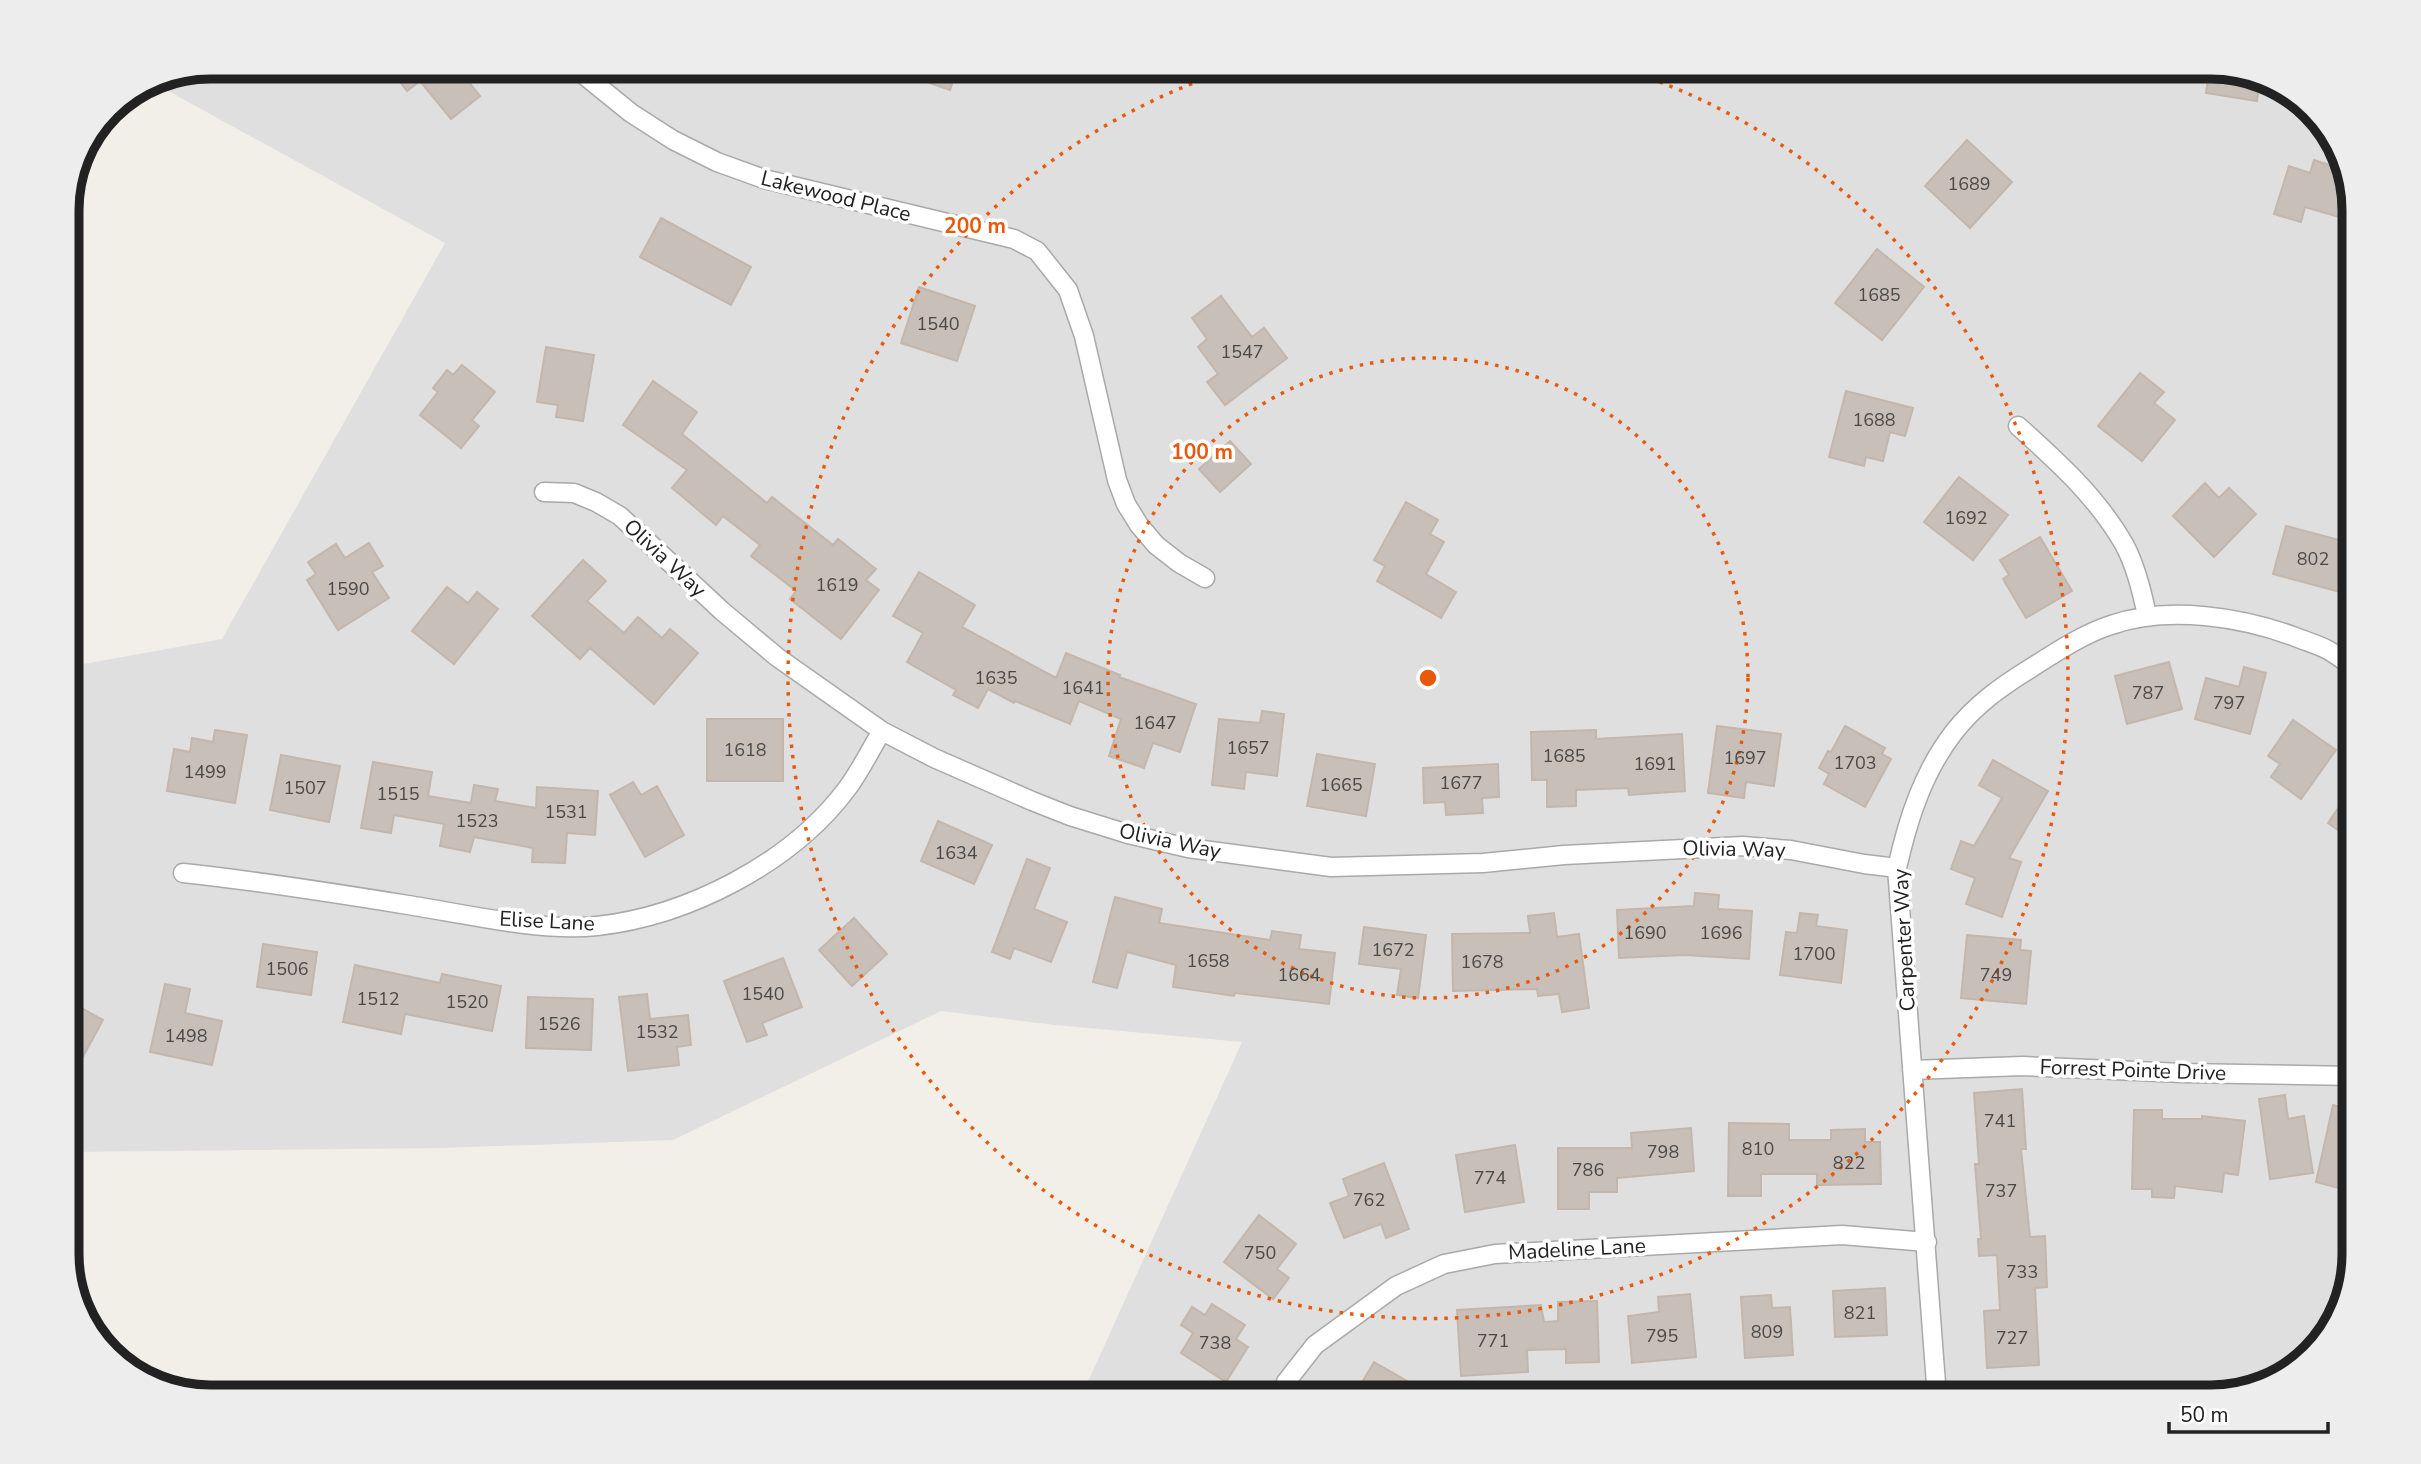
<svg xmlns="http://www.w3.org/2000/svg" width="2421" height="1464" viewBox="0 0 2421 1464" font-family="'Nunito Sans',sans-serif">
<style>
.residential{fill:#e0dfdf}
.building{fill:#c7bfb8;stroke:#c4b6ab;stroke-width:2}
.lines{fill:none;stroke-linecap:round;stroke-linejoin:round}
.street-casing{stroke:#a9a9a9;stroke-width:21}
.street{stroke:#fff;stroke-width:18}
.ring{fill:none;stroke:#e8590c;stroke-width:3.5;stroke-dasharray:3.5 7}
.labels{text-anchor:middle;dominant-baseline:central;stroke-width:7;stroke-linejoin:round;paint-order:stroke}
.number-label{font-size:18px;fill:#4b4948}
.street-label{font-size:21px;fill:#222;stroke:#fff}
.rim{fill:none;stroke:#222;stroke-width:9}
.centre{fill:#e8590c;stroke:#fff;stroke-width:3.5}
.ring-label{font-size:21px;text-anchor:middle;font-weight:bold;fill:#e8590c;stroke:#fff;stroke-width:7;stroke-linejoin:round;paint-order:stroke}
</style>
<rect width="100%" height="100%" fill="#f2efe9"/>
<path class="residential" d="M209,66H2212L2283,86L2335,138L2354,200V1255L2335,1326L2283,1378L2212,1397H1081L1242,1042L1055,1025L941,1011L673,1140L441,1148L67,1152V667L222,639L445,243L150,81L155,77Z"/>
<path class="building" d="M388,66H456L480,96L451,119L420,81L407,91Z
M889,66H958L950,90L889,69Z
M2210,66L2260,80L2257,101L2206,93Z
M1967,140L2012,182L1970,228L1925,186Z
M2314,160L2345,170L2349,184L2339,217L2305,207L2301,222L2274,214L2289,166L2310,173Z
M661,218L751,267L731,305L640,257Z
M1877,249L1924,287L1882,340L1835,303Z
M919,287L975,306L957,361L901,343Z
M1221,296L1252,337L1264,328L1287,358L1225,405L1207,382L1218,374L1198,347L1207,339L1192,318Z
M546,347L594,355L583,421L556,417L558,405L537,402Z
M462,365L495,392L472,420L479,426L461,448L420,415L438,392L433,388L447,370L453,375Z
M2140,373L2164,392L2154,403L2175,420L2142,461L2098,426Z
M653,381L697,412L682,434L767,503L772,497L833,545L838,539L876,569L866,580L879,590L841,639L790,599L796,591L751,556L760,545L723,516L716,525L672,488L687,470L623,425Z
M1846,391L1913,408L1905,436L1890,432L1883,461L1866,457L1864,466L1829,457Z
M1230,441L1251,464L1220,492L1199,469Z
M1959,477L2008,515L1973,560L1924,522Z
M2205,483L2219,498L2229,488L2256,514L2214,557L2173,516Z
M1406,502L1438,520L1430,534L1444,542L1426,574L1456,592L1441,618L1377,581L1385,566L1374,560Z
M2286,526L2354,544L2340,592L2273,574Z
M2040,537L2072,591L2026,618L2003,579L2009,575L2000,560Z
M369,543L383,566L372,572L389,598L338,630L307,580L316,574L308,562L336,544L345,558Z
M583,560L606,581L587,601L624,633L638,617L662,638L670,629L698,653L654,704L590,648L580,659L532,616Z
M919,572L975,605L962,627L1056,678L1066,653L1120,675L1119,677L1196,704L1180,752L1153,743L1144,768L1109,756L1121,719L1079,701L1070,724L1015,701L1014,703L988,689L978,708L953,695L956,690L907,662L923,633L893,616Z
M447,587L468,603L477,592L498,609L454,664L412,631Z
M2169,662L2182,709L2127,724L2115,676Z
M2244,667L2266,673L2250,734L2195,719L2206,678L2239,687Z
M1262,711L1284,714L1277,776L1246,772L1244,789L1212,785L1219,719L1260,723Z
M707,719H783V781H707Z
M2293,720L2336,750L2301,799L2271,777L2280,764L2268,756Z
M1717,726L1781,734L1774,786L1746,782L1744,798L1708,793Z
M1845,726L1885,748L1882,754L1891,759L1865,807L1824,784L1829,774L1819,768L1828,751L1831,752Z
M215,730L247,735L235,803L167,791L174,749L190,752L192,738L213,742Z
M1596,730V739L1682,734L1685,791L1629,795L1628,788L1576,790V806L1547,807V780H1532L1531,732Z
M1317,754L1375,764L1366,816L1307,806Z
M281,755L340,766L329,822L270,810Z
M1993,760L2048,791L2009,858L2021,862L2002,917L1966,904L1975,878L1951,869L1961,841L1974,846L2002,798L1979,785Z
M373,762L432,772L428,796L471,803L474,785L498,789L495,801L536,808L537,787L598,791L595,835L567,833L565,863L532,862L533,848L474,837L470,852L440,846L444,824L394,815L391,833L361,828Z
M1498,764L1499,797L1482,798L1483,813L1446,815L1445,802L1424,803L1423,768Z
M633,782L641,795L657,786L684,835L645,857L610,795Z
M2354,785V841L2328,823Z
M938,821L992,845L974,884L921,861Z
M1027,859L1050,868L1034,909L1067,922L1051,962L1014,948L1010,959L992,952Z
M1695,893L1719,895L1718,909L1752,911L1749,959L1685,955L1619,958L1617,910L1694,906Z
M1115,897L1162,909L1159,923L1270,940L1272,931L1301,935L1299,949L1335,953L1329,1004L1235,993L1234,996L1173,987L1176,965L1127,952L1117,988L1093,982Z
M1554,913L1557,937L1579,934L1589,1008L1562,1012L1559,994L1538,996L1537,989L1453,991L1452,934L1530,933L1528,916Z
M1800,913L1818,915L1816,926L1847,930L1841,983L1780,975L1786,932L1797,933Z
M854,918L887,954L852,986L819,950Z
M1364,927L1426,935L1418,998L1397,995L1401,969L1359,964Z
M1967,935L2021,940L2020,950L2031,951L2026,1004L1961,998Z
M263,944L317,952L311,995L257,987Z
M783,958L802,1007L762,1023L767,1035L747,1042L724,981Z
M355,965L440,983L442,974L501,986L492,1031L405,1014L401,1034L343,1022Z
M165,984L190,989L185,1013L222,1021L212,1065L150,1052Z
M647,994L650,1019L688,1015L691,1045L677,1047L679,1065L628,1071L619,997Z
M528,997L593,999L591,1050L526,1048Z
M78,1006L103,1020L67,1086V1025Z
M2022,1089L2026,1149H2021L2030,1237L2045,1236L2047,1287L2035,1288L2039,1365L1987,1368L1984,1311L2000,1310L1997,1255L1979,1256L1978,1239H1981L1975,1164H1979L1974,1093Z
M2285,1095L2288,1119L2304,1116L2313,1173L2270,1179L2259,1099Z
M2333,1105L2354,1110V1176L2342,1173L2339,1188L2316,1182Z
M2134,1110H2162V1119H2202V1116L2245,1121L2238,1175L2224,1173L2222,1192L2175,1186L2174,1198L2152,1197V1189H2132Z
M1729,1123L1789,1124V1140H1831V1130L1865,1129V1142H1880L1881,1184L1817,1185V1174H1761V1196H1728Z
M1691,1128L1694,1171L1617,1178V1192H1589V1209H1558V1148H1632L1631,1133Z
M1515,1145L1524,1202L1465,1212L1456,1155Z
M1384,1163L1409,1229L1386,1238L1381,1224L1344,1238L1330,1203L1349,1196L1343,1179Z
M1259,1215L1296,1244L1277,1269L1289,1278L1273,1299L1224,1262Z
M1885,1288L1887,1335L1835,1337L1833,1291Z
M1690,1294L1696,1357L1632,1363L1628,1316L1659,1312L1658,1297Z
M1771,1295L1772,1308L1790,1307L1793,1355L1745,1358L1741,1297Z
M1597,1301L1599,1362L1566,1363V1349L1527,1350L1528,1372L1461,1376L1457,1310L1541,1305L1544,1322L1558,1321V1302Z
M1212,1304L1245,1325L1236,1339L1248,1347L1226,1382L1181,1353L1193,1333L1181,1325L1192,1307L1205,1315Z
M1374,1362L1435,1397H1367L1371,1390L1361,1384Z"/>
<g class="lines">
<g class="street-casing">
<path id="street" d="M573,66L631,113L673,140L717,162L764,179L1014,239L1037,251L1068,290L1084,336L1117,480L1126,504L1139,525L1156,545L1179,563L1205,578
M2018,426C2057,461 2097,497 2124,544C2136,566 2142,591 2147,616
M544,492L574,493L596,502L620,516L722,611L777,657L882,731L934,758L1032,801L1070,816L1128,834L1188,848L1331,867L1483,863L1564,855L1743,846L1791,850L1864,864L1897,868
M183,873C259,881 334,893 408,905C465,914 541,932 597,926C688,916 791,863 846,790C860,772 870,750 882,731
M1912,1070L2023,1066L2183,1073L2354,1076
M1281,1397L1286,1382L1315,1345L1396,1286L1444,1264L1495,1254L1842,1235L1927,1242
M1937,1397L1897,868C1908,819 1923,772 1954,732C1976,704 2002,686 2031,668C2056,652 2083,634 2111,625C2168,605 2243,617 2298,638C2308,642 2319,645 2328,650C2337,655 2346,662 2354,668"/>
</g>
<use href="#street" class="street"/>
</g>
<g class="ring">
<circle cx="1428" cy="678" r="320"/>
<path d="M1620 68A640 640 0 1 1 1236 68"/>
</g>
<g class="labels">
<g class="number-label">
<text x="1969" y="184">1689</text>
<text x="1879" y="295">1685</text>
<text x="938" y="324">1540</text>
<text x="1242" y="352">1547</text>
<text x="1874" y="420">1688</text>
<text x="1966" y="518">1692</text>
<text x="2313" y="559">802</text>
<text x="837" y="585">1619</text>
<text x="348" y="589">1590</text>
<text x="996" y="678">1635</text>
<text x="1083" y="688">1641</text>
<text x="2148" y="693">787</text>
<text x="2229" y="703">797</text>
<text x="1155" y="723">1647</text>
<text x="1248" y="748">1657</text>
<text x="745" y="750">1618</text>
<text x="1564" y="756">1685</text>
<text x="1745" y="758">1697</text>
<text x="1855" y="763">1703</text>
<text x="1655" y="764">1691</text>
<text x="205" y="772">1499</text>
<text x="1461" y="783">1677</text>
<text x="1341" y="785">1665</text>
<text x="305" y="788">1507</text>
<text x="398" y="794">1515</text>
<text x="566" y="812">1531</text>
<text x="477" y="821">1523</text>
<text x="956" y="853">1634</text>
<text x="1645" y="933">1690</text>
<text x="1721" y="933">1696</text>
<text x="1393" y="950">1672</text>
<text x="1814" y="954">1700</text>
<text x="1208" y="961">1658</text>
<text x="1482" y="962">1678</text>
<text x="287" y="969">1506</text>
<text x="1299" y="975">1664</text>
<text x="1996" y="975">749</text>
<text x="763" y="994">1540</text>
<text x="378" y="999">1512</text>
<text x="467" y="1002">1520</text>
<text x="559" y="1024">1526</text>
<text x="657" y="1032">1532</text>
<text x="186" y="1036">1498</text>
<text x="2000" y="1121">741</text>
<text x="1758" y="1149">810</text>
<text x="1663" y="1152">798</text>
<text x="1849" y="1163">822</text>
<text x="1588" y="1170">786</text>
<text x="1490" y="1178">774</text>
<text x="2001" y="1191">737</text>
<text x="1369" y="1200">762</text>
<text x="1260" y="1253">750</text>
<text x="2022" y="1272">733</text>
<text x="1860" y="1313">821</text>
<text x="1767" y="1332">809</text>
<text x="1662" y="1336">795</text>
<text x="2012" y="1338">727</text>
<text x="1493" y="1341">771</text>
<text x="1215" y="1343">738</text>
</g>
<g class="street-label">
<text transform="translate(836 196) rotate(14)">Lakewood Place</text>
<text transform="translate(665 558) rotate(43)">Olivia Way</text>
<text transform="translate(1170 841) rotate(12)">Olivia Way</text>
<text transform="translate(1734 849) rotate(1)">Olivia Way</text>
<text transform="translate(547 921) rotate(3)">Elise Lane</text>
<text transform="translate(1904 940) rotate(-93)">Carpenter Way</text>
<text transform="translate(2133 1070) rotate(2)">Forrest Pointe Drive</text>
<text transform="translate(1577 1249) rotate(-3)">Madeline Lane</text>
</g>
</g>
<path d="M0 0H2421V1464H0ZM210 79H2211A131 131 0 0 1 2342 210V1254A131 131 0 0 1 2211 1385H210A131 131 0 0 1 79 1254V210A131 131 0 0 1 210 79Z" fill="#ededed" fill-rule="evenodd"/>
<path class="rim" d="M210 79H2211A131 131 0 0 1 2342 210V1254A131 131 0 0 1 2211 1385H210A131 131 0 0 1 79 1254V210A131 131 0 0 1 210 79Z"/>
<circle cx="1428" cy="678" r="10" class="centre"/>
<g class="ring-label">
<text x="975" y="233">200 m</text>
<text x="1202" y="459">100 m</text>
</g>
<path d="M2169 1422v10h159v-10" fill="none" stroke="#222222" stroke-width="3.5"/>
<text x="2180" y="1422" font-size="21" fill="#222222" stroke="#ffffff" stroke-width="5" paint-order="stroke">50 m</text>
</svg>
